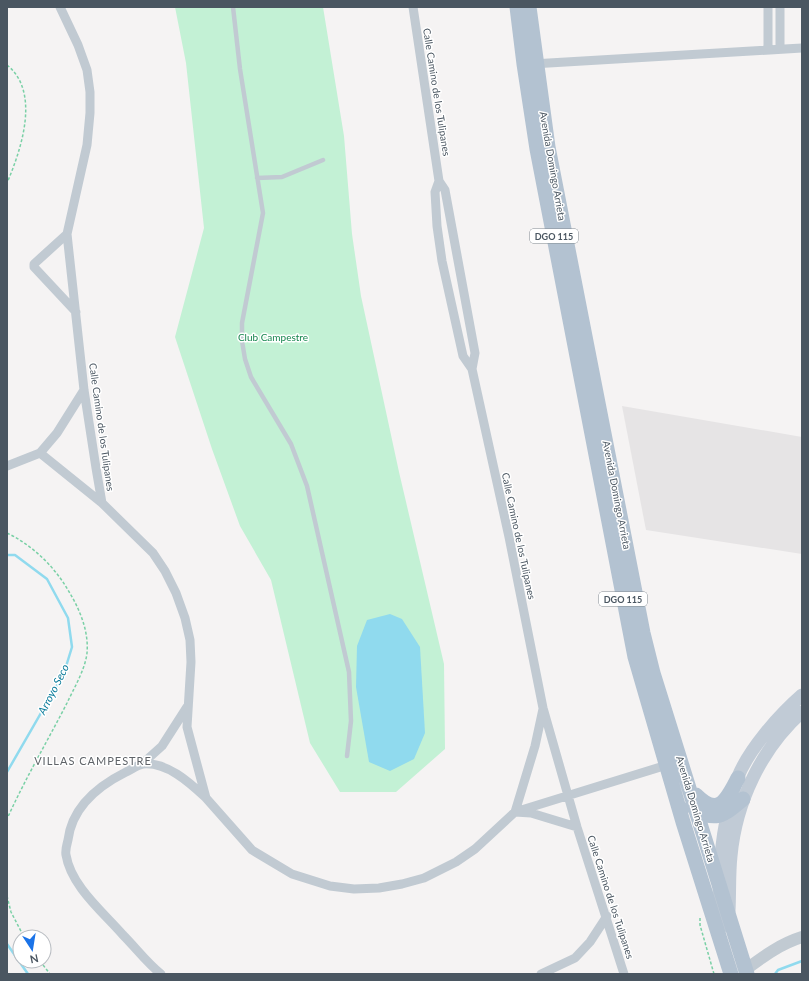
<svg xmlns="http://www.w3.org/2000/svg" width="809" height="981" viewBox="0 0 809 981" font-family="Lato,sans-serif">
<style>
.education{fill:#e6e4e5}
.green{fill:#c3f1d5}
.water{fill:#90daee}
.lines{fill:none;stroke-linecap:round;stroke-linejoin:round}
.stream{stroke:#90daee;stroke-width:2.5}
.path{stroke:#7ad0a6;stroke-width:1.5;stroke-dasharray:3 2;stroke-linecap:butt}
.service{stroke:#c1cad2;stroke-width:4.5}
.minor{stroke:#c1cad2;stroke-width:9}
.tertiary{stroke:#c1cad2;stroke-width:12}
.secondary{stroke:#c1cbd6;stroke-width:13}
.primary{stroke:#b3c2d1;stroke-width:15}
.labels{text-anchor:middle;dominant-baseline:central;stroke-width:3;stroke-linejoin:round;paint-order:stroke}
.shield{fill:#fff;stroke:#808990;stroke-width:1}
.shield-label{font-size:9px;font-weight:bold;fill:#4a5661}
.street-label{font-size:10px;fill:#4a5661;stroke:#fff}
.park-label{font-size:10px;fill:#17864f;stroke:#fff}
.water-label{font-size:11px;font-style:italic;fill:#0c7c9b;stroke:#fff}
.neighbourhood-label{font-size:11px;letter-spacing:1px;fill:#5f6368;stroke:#fff}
</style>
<rect width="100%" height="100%" fill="#f5f3f3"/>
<path class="education" d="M622,406L802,437V554L646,530Z"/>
<path class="green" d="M175,7H323L344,136L352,234L361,296L399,472L444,664L445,749L396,792H340L310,743L271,580L240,526L212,449L175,337L204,228L186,63Z"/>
<path class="water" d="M390,614L402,619L420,647L425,733L414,759L390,771L369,762L356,687L357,646L367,620Z"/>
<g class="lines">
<path class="stream" d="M7,555H15L47,579L68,618L72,647L64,673L7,772
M7,944L28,974
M775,974L778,970L802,961"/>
<path class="path" d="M7,65C41,92 21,150 7,183
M7,358V367
M7,533C32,545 54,566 68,590C79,608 89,630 87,653C85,670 74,688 67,703C47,742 25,779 7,819
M7,896L11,912L24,937
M700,918V925L714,974
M40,961L50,974"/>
<path class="service" d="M233,7L240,69L263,213L242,323V341L245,359L251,377L291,444L307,486L349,672L351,721L347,756
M257,178L282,177L323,160"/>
<path class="minor" d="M60,7L78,45L87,70L90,92V113L87,145L67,234L84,390L96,468L102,503L153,553L165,571L176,593L185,618L190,640L191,662L187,727L206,798L252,850L292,874L330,886L354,889L379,888L402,884L424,878L456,862L475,849L515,812L667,765
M413,7L439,181L445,190L475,353L472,369L509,537L543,708L577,827L624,974
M768,7V50
M780,7V49
M532,64L802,48
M439,181L435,192L437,226L442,261L463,356L472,369
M67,234L34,264V267L76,312
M40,453L102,503
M7,466L40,453L57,433L84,390
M543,709L535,746L515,812L531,813L577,827
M142,764L162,746L187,707
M161,974C147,963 136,948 123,935C103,912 71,886 66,855C65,850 67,844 68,840C72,807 98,786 126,772C131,770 137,765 143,764C167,762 189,782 205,797
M541,974L575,958L590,942L607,916"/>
<path class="tertiary" d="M745,970C764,956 780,944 802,937"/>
<path class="secondary" d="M729,911C730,893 729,874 731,856C736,802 761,749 802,712
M720,929C717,878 720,828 737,779C748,750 779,715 802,695"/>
<path class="primary" d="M517,7L524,64L537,149L635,657L683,822L731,974
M529,7L548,147L643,633L653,673L747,974
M696,795C719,818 727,799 738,778
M692,806C714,824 724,815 743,799"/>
</g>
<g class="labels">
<g class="shield">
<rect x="530" y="229" width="48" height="14" rx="3"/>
<rect x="599" y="592" width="48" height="14" rx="3"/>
</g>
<g class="shield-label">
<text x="554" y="236">DGO 115</text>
<text x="623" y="599">DGO 115</text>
</g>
<g class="street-label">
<text transform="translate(437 92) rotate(81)">Calle Camino de los Tulipanes</text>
<text transform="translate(553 166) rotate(80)">Avenida Domingo Arrieta</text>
<text transform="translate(102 427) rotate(82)">Calle Camino de los Tulipanes</text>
<text transform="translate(617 495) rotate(79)">Avenida Domingo Arrieta</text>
<text transform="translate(519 536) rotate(78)">Calle Camino de los Tulipanes</text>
<text transform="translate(696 809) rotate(73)">Avenida Domingo Arrieta</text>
<text transform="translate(611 897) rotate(72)">Calle Camino de los Tulipanes</text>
</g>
<g class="park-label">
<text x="273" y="337">Club Campestre</text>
</g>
<g class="water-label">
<text transform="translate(53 689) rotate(-63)">Arroyo Seco</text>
</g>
<g class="neighbourhood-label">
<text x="93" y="760">VILLAS CAMPESTRE</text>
</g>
</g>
<rect width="809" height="981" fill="none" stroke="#4a5661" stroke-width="16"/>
<g transform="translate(32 949) rotate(168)"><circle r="19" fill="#ffffff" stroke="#b7bbc0"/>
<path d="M0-3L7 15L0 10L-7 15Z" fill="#1a73e8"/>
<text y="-6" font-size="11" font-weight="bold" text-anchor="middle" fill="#4a5661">N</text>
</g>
</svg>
